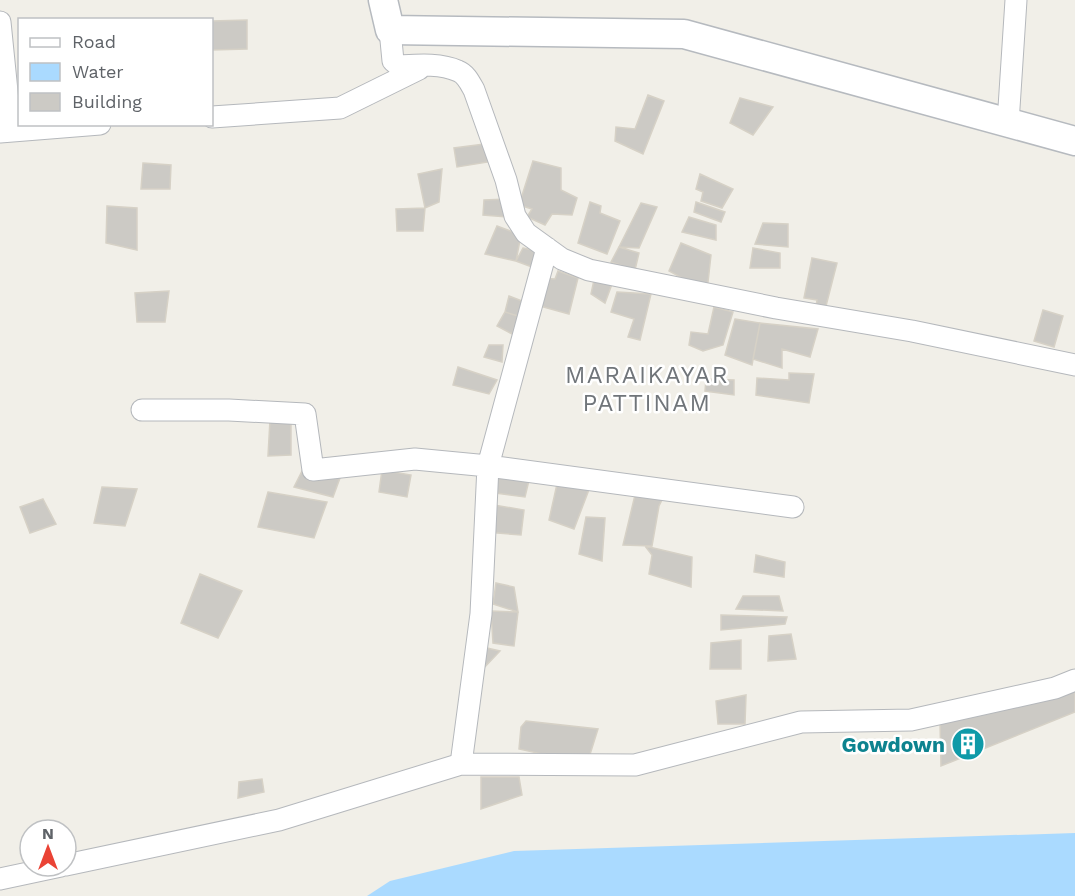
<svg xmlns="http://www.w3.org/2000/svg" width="1075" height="896" viewBox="0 0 1075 896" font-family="'Work Sans',sans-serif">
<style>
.water{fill:#aadaff}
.building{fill:#cccac5;stroke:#d6d1c6;stroke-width:1.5}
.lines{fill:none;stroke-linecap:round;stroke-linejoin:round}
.street-casing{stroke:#b5b8bc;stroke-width:23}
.secondary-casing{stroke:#b6babf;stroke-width:31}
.street{stroke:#fff;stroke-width:21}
.secondary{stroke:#fff;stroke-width:28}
.labels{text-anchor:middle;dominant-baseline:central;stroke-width:5;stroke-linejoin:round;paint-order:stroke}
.culture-label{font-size:21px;font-weight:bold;fill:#0d838f;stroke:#fff;text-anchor:end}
.quarter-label{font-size:24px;letter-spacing:1.5px;fill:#70757a;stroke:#fff}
</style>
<rect width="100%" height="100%" fill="#f1efe8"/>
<path class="water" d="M1075,833V896H367L390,881L514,851Z"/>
<path class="building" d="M247,20V49L212,50V21Z
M648,95L664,101L643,154L615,141L616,127L635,129Z
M740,98L773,107L753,135L730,123Z
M484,144L488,162L457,167L454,148Z
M533,161L561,168V190L577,198L572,215L552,214L545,225L527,217L532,209L519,205Z
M143,163L171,165L170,189H141Z
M442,169L439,202L425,208L418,174Z
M700,174L733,189L722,208L701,201L703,192L696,189Z
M507,199V217L483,215L484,200Z
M590,202L601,206L600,213L620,221L607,254L578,243Z
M696,202L725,212L721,222L694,212Z
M641,203L657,207L639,248L619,247Z
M107,206L137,208V250L106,243Z
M425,208L423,231H397L396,209Z
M689,217L716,225V240L682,232Z
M763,223L788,224V247L755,244Z
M497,226L521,235L516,261L485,254Z
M681,243L711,255L708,282L704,290L669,271Z
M619,247L639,253L635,270L611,262Z
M523,248L538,251L532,267L516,261Z
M753,248L780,253V268H750Z
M812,258L837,263L826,306H816L817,300L804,298Z
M558,271L578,278L569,314L536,305L539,278L555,279Z
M594,280L612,284L605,303L591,294Z
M169,291L165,322H137L135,293Z
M617,292L651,294L640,340L628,337L634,319L611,312Z
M509,296L522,301L518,316L505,312Z
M714,307L733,312L723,345L703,351L689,345L691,332L708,334Z
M1043,310L1063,316L1054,347L1034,341Z
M505,312L518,316L512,334L497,326Z
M735,319L760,323L752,365L725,355Z
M760,323L818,329L810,357L782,349V368L753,359Z
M489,345H503L502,362L484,357Z
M458,367L497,380L489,394L453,385Z
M789,373L814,374L809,403L756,395L757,378L789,380Z
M706,379L734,380V395L705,391Z
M270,420L291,421V455L268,456Z
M303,469L340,478L333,497L294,487Z
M382,470L411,475L407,497L379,492Z
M531,472L525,497L496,493L499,474Z
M559,475L590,487L574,529L549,520Z
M102,487L137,489L125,526L94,523Z
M268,492L327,502L314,538L258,527Z
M635,495L663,498L659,506L652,546L623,545Z
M43,499L56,524L30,533L20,507Z
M494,505L524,510L521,535L485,532Z
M586,517L605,518L602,561L579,554Z
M645,546L692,557L691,587L649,574L652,555Z
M756,555L785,562L784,577L754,572Z
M200,574L242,591L218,638L181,623Z
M496,583L514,587L518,612L493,604Z
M743,596H779L783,611L736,609Z
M491,611L518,612L514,646L493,643Z
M721,615L787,617L785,624L721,630Z
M791,634L796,659L768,661L769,636Z
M741,640V669H710L711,643Z
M487,648L500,651L481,671Z
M1075,688V712L941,766L940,722Z
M746,695L745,724H718L716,701Z
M526,721L598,729L587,764L519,749L521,727Z
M481,777H519L522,795L481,809Z
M262,779L264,792L238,798L239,782Z"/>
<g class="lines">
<g class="street-casing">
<path id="street" d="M0,22L11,131
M390,30L393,61L399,66C418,65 440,63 458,71C466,74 470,83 474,90L506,180L515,216L526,233L562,259L589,270L776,308L912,331L1075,365
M212,117L340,108L419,69
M1008,123L1016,0
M0,132L100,124
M142,410H229L305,414L313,470L415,459L488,466L793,507
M461,764L481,614L488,466L547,248
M66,865L279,820L461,764L635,765L801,722L911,720L1055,688L1075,680
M0,879L61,866"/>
</g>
<g class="secondary-casing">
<path id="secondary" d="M383,0L390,30L684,34L1075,141"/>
</g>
<use href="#street" class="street"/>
<use href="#secondary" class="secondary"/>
</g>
<defs>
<g id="building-disc" transform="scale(1.725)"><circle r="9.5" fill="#0f9aa8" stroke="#fff"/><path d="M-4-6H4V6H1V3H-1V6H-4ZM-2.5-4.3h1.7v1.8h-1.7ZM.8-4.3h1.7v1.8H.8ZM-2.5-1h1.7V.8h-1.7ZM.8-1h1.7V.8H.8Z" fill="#fff"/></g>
</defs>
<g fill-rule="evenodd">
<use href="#building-disc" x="968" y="744"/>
</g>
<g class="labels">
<g class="culture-label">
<text x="945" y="744">Gowdown</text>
</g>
<g class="quarter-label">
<text x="647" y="375">MARAIKAYAR<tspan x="647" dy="28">PATTINAM</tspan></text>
</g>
</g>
<rect x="18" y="18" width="195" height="108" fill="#ffffff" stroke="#bfc1c3" stroke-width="1.5"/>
<rect x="30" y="38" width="30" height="9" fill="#ffffff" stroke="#bfc1c3" stroke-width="1.5"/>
<text x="72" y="48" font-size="18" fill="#5f6368">Road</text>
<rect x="30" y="63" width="30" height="18" fill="#aadaff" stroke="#bfc1c3" stroke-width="1.5"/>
<text x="72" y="78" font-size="18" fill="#5f6368">Water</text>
<rect x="30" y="93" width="30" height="18" fill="#cccac5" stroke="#bfc1c3" stroke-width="1.5"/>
<text x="72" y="108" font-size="18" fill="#5f6368">Building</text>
<g transform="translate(48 848)"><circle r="28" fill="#ffffff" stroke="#bfc1c3" stroke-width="1.5"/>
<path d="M0-4.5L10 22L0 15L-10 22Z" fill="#ea4335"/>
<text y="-9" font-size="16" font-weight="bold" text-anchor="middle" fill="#5f6368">N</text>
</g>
</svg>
